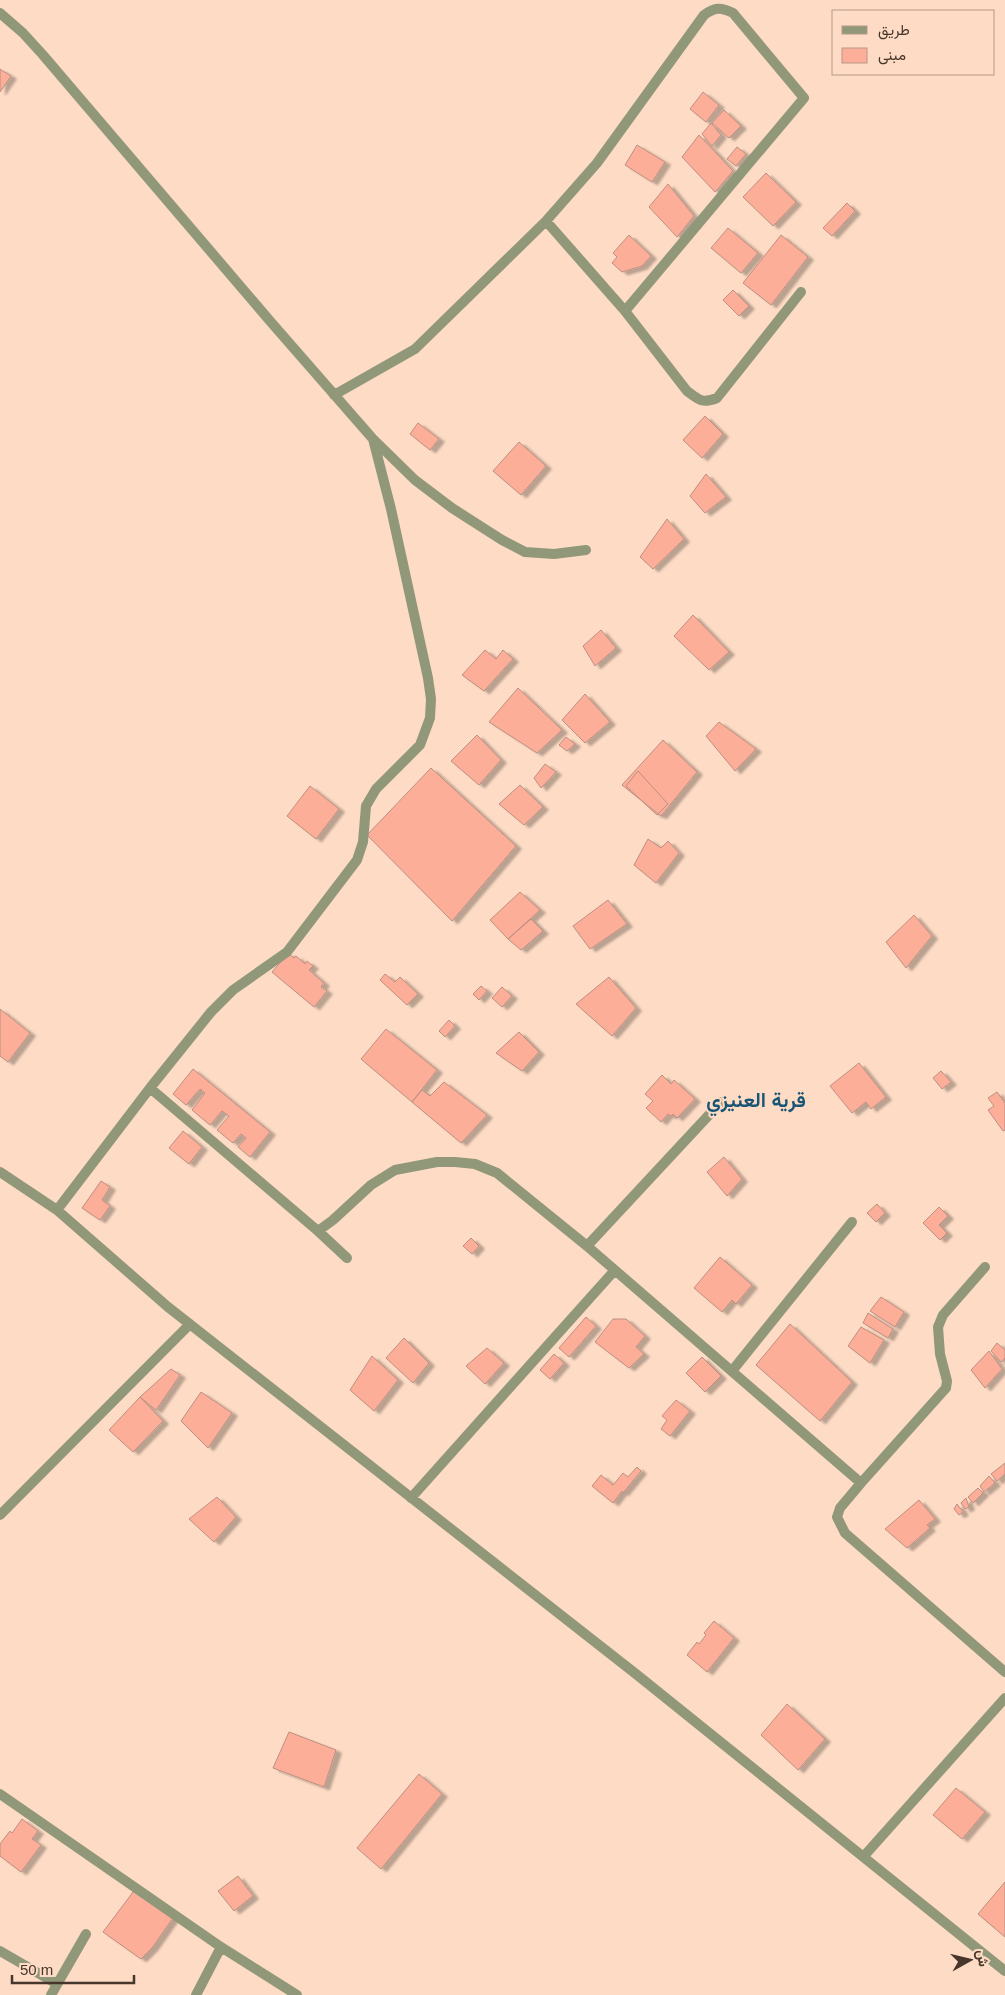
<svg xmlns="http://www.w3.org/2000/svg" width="1005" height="1995" viewBox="0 0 1005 1995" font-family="Arial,Vazirmatn,sans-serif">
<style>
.building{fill:#fdae98;stroke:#bd8f81;filter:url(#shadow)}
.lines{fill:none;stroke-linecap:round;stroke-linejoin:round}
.street{stroke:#919879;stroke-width:10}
.labels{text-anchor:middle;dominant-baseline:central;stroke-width:4;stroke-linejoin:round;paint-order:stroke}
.district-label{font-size:20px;font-weight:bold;fill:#195575;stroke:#fddbc4}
</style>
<defs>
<filter id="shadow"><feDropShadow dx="5.5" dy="3" stdDeviation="1" flood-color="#0004"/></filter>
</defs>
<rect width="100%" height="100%" fill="#fddbc4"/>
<path class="building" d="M0,69L11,76L0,92Z
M703,92L719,105L706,122L690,109Z
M724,110L741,126L729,138L712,123Z
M711,123L721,135L712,146L702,134Z
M699,135L733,171L715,192L682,157Z
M637,145L665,162L652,182L625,165Z
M737,147L746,154L736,166L727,159Z
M766,173L796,202L773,226L743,197Z
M668,184L694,216L677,237L649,207Z
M847,203L855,211L832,236L823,228Z
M728,228L758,253L741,273L711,248Z
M629,235L651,256L642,266L622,272L612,263L617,257L613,253Z
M781,235L808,257L771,305L743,283Z
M733,290L749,306L739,316L723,300Z
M705,416L723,434L702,458L683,440Z
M418,423L439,439L430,450L410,434Z
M519,442L546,466L521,495L493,471Z
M706,474L726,497L705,513L690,496Z
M667,519L684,539L653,569L640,557Z
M693,615L729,652L709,670L674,636Z
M601,630L616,648L595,666L583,646Z
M485,650L496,659L503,650L513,659L484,691L462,675Z
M518,688L562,730L537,753L489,722Z
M585,694L610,722L585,743L562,720Z
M719,722L756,749L735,771L706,736Z
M477,735L501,760L479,785L451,761Z
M566,737L575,744L567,751L559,745Z
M663,740L697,772L661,816L622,785Z
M545,764L556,772L541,788L534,778Z
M431,768L516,846L452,921L367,835Z
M638,771L668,804L657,815L626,786Z
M520,785L543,807L524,825L499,804Z
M310,786L339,809L316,839L287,816Z
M648,839L661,848L668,841L679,853L656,883L634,865Z
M520,892L540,910L508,939L490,920Z
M608,900L627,924L590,949L573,926Z
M914,915L932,936L906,968L886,942Z
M531,919L543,931L521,950L508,939Z
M288,953L294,958L296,956L305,964L307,961L313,966L309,970L324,983L321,987L327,991L314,1007L272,972Z
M385,974L395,982L400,977L418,994L407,1005L380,980Z
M609,977L636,1008L612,1036L576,1004Z
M481,986L487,991L479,1000L473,994Z
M502,987L512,996L502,1007L492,998Z
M0,1009L30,1033L8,1062L0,1056Z
M449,1020L455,1026L445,1037L439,1031Z
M386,1029L437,1070L412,1102L361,1059Z
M519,1032L539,1052L522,1071L496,1053Z
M859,1063L886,1097L871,1109L866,1102L852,1113L830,1086Z
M193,1069L270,1132L250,1157L238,1147L246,1138L241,1134L233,1143L217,1130L229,1116L222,1111L210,1125L192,1110L205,1093L200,1089L186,1105L173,1094Z
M941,1071L951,1082L942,1089L933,1078Z
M662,1075L671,1084L674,1080L695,1099L677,1118L673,1114L671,1116L668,1114L661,1122L646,1108L653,1101L645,1094Z
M444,1082L487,1115L461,1143L412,1102L422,1090L430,1096Z
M997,1092L1005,1103V1130L1003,1131L988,1110L994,1106L988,1098Z
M183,1131L202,1147L189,1164L169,1148Z
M724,1157L742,1179L727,1196L707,1172Z
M101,1181L110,1187L102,1200L110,1206L100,1220L82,1208Z
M877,1204L885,1213L876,1222L867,1213Z
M939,1207L948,1216L939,1225L947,1233L940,1240L923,1223Z
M471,1238L479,1246L472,1254L463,1246Z
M720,1257L752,1285L736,1304L732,1300L722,1312L694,1288Z
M881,1297L904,1312L895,1327L870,1311Z
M868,1313L893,1329L888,1338L863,1323Z
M586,1317L596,1326L569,1357L559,1348Z
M613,1319H626L645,1336L636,1347L644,1354L629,1368L595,1342Z
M790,1324L852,1382L820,1421L756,1365Z
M861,1327L884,1340L870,1363L848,1346Z
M404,1338L429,1363L413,1383L386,1358Z
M997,1343L1005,1350V1358L1001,1362L991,1351Z
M487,1348L504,1363L485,1384L466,1366Z
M989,1351L1002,1369L985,1388L971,1370Z
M554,1354L564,1363L550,1379L540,1370Z
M372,1356L398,1380L374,1411L350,1390Z
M702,1357L721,1376L705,1392L686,1373Z
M171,1369L180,1375L156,1410L140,1397Z
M201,1392L232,1413L208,1448L181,1421Z
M140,1397L163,1421L133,1452L109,1430Z
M676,1400L690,1411L670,1436L661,1429L667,1420L662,1416Z
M1005,1463V1474L997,1481L991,1474Z
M637,1467L641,1471L623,1493L622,1491L613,1503L592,1486L601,1475L613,1485L623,1473L628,1477Z
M989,1476L995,1483L984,1492L980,1486Z
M978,1488L983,1493L973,1503L968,1497Z
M217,1497L236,1517L214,1542L189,1519Z
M966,1498L969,1507L965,1509L961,1503Z
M919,1500L935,1519L927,1525L930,1528L907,1548L885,1529Z
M957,1504L963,1512L959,1515L954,1509Z
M714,1621L734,1638L707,1672L687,1655L697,1642L699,1644L706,1635L704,1633Z
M787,1704L825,1739L798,1770L761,1735Z
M289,1732L336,1750L324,1787L273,1768Z
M419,1774L442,1794L381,1869L357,1848Z
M956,1788L985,1812L962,1839L933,1815Z
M22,1819L38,1831L32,1839L41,1845L21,1872L0,1856V1844L10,1831L12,1833Z
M238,1876L253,1896L234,1911L218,1891Z
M1005,1882V1937L978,1914Z
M136,1888L173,1918L152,1948L141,1959L103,1932Z"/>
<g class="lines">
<path class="street" d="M0,13L23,33L43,55L270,321L373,439L415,480L452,508L502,540L525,552L554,554L586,550
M546,221L625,311
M334,395L415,349L546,221L597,163L704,15C715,7 721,7 733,13L804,98L625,311L687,391C699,400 702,404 717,398L801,292
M150,1088L318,1231L347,1258
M0,1172L57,1210L168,1307L636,1674L1005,1971
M57,1210L150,1088L211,1012L233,990L287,952L357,860L363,842L366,806L376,789L420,745L430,718L431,699L428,678L391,509L373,439
M318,1231L333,1220L371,1185L395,1170L437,1162H455L475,1164L497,1173L587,1246L861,1483
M587,1246L721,1102
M985,1267L943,1315L938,1327L940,1354L947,1381L946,1388L861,1483L840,1508L837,1517L845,1533L1005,1672
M732,1371L852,1222
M411,1498L615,1270
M0,1515L190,1324
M0,1794L221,1947L297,1995
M864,1856L1005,1698
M0,1951L57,1984
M51,1995L86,1934
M196,1995L221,1947"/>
</g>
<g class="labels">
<g class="district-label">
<text x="756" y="1100">قرية العنيزي</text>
</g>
</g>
<rect x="832" y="10" width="162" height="65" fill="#fddbc4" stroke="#b49987"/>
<rect x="842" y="26" width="25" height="8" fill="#919879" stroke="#b49987"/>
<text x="878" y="35" font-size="15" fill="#47362b">طريق</text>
<rect x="842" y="48" width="25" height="15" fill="#fdae98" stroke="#b49987"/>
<text x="878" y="60" font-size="15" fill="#47362b">مبنى</text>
<g transform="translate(970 1960) rotate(82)" stroke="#fddbc4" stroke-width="4" paint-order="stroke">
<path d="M0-4L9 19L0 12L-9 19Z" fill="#47362b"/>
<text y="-8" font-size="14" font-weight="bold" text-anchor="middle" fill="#47362b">ش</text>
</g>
<path d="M12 1975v8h122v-8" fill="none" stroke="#47362b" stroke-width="2.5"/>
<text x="20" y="1975" font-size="15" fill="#47362b" stroke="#fddbc4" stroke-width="4" paint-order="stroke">50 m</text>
</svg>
